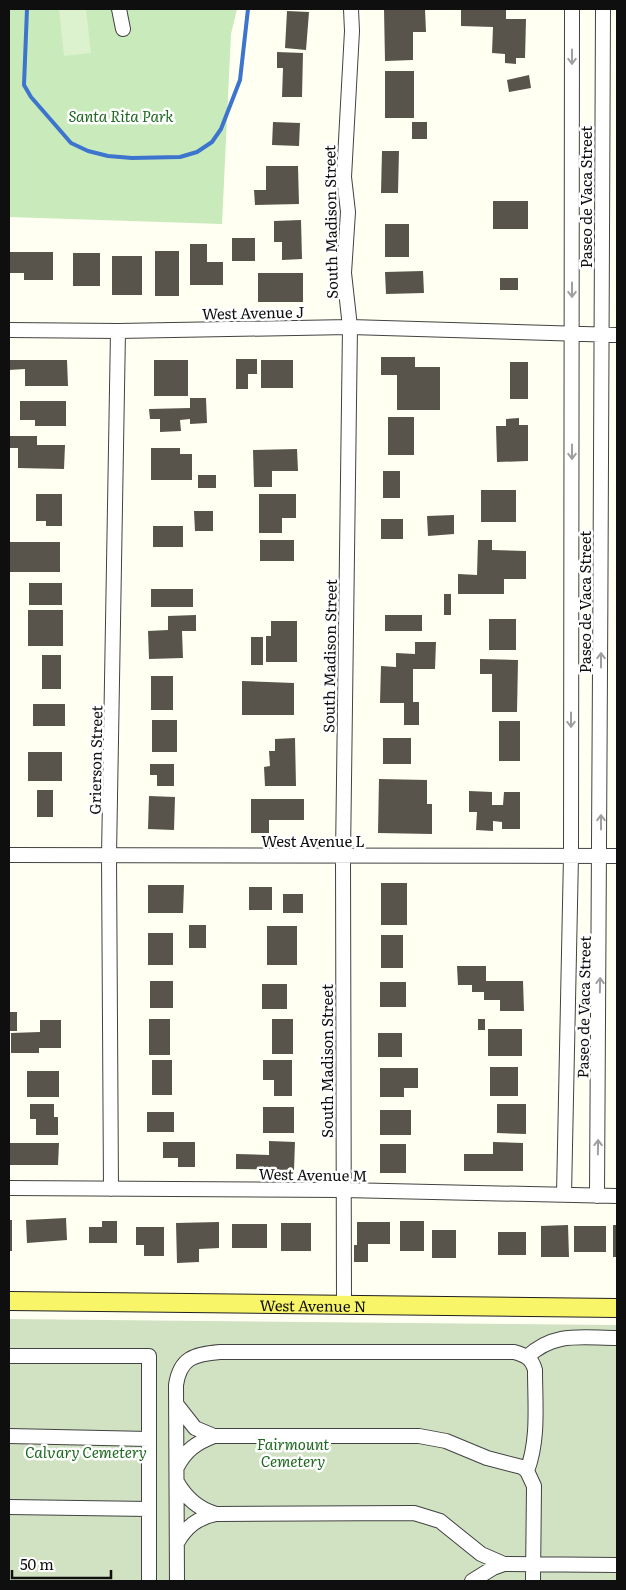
<svg xmlns="http://www.w3.org/2000/svg" width="626" height="1590" viewBox="0 0 626 1590" font-family="Literata,serif">
<style>
.green{fill:#c9eabb}
.cemetery{fill:#d0e2c2}
.pitch{fill:#dcf1cd}
.lines{fill:none;stroke-linecap:round;stroke-linejoin:round}
.stream{stroke:#3d74cd;stroke-width:4}
.building{fill:#58534b}
.minor-casing{stroke:#424242;stroke-width:16}
.major-casing{stroke:#202020;stroke-width:20}
.minor{stroke:#fff;stroke-width:14}
.major{stroke:#f8f569;stroke-width:18}
.oneway{stroke:#9f9f9f}
.labels{text-anchor:middle;dominant-baseline:central;stroke-width:5;stroke-linejoin:round;paint-order:stroke}
.park-label{font-size:15px;font-style:italic;fill:#1f6820;stroke:#fff}
.street-label{font-size:15px;fill:#0f0f0f;stroke:#fff}
</style>
<rect width="100%" height="100%" fill="#fffff2"/>
<path class="green" d="M9,9H237L231,34L222,224L9,217Z"/>
<path class="cemetery" d="M9,1319L617,1325V1581H9Z"/>
<path class="pitch" d="M59,9H86L91,53L64,56Z"/>
<g class="lines">
<path class="stream" d="M27,9L24,85L31,97L71,143L88,151L108,156L132,158L180,157L197,152L212,142L221,129L240,80L248,9"/>
</g>
<path class="building" d="M384,9H425L426,32H413V60L385,61Z
M461,9L506,10V19H526L525,58H516V64L505,63V54L492,53L493,27L461,26Z
M287,11L309,12L306,50L285,48Z
M277,52L303,53L302,97H282L283,68H277Z
M385,71H414V118H385Z
M529,75L531,88L509,92L507,80Z
M273,122L300,123L299,146L272,145Z
M412,122H427V139H412Z
M382,151H399L398,193H381Z
M266,166H298L299,204L255,205L254,190H266Z
M493,201H528V229H493Z
M301,220L302,259L282,260V242H274V221Z
M385,224H409V257H385Z
M232,238H255V261H232Z
M190,244H207V262H223V285H190Z
M155,251H179V296H155Z
M10,252H53V280H24V273H10Z
M73,253H100V286H73Z
M112,256H142V295H112Z
M423,271L424,293L386,294L385,272Z
M258,273H303V302H258Z
M500,278H518V290H500Z
M381,357H415V367H440V410H397V375H381Z
M236,359H257V374H248V389H236Z
M9,360H67L68,386H25V369L9,370Z
M154,360H188V396H154Z
M261,360H293V388H261Z
M510,362H528V399H510Z
M190,398H206L207,423L190,424V419L180,420L181,431L160,432V419H150L149,409L190,408Z
M20,401H66V426H35V420H20Z
M388,417H414V455H388Z
M519,418V425H528V461L497,462L496,426H506V419Z
M9,436H37V445H65L64,469L18,468V448H9Z
M151,448H180V454H192V480H151Z
M297,449L298,471H272V487H254L253,450Z
M383,471H400V498H383Z
M198,475H216V488H198Z
M481,490H516V522H481Z
M36,494H62V526H46V521H36Z
M259,494H296V518H282V533H259Z
M194,511H213V531H195Z
M454,515V534L428,536L427,516Z
M381,519H403V539H381Z
M153,526H183V547H153Z
M260,540H294V561H260Z
M478,540H492V550L526,551V579H504V594H458V574L477,575Z
M9,542H60V572H9Z
M29,583H62V605H29Z
M151,589H193V607H151Z
M444,594H451V615H444Z
M28,610H63V646H28Z
M196,615V631H182L183,658L149,659L148,631L168,630V616Z
M385,615H422V631H385Z
M489,619H516V650H489Z
M271,621H297V662H266V636H271Z
M251,637H263V665H251Z
M415,642H436L435,669H413V702H419V725H404V703H380L381,666L396,667V653L415,654Z
M42,655H61V689H42Z
M480,659L518,660L517,712H492V674H480Z
M151,676H173V710H151Z
M242,681L294,683V715H242Z
M33,704H65V726H33Z
M152,720H177V752H152Z
M499,721H520V761H499Z
M295,738L296,786H265L264,767L270,766L269,751H275V739Z
M383,738H411V764H383Z
M28,752H62V781H28Z
M150,764H174V786H157V775H150Z
M379,779L427,780V804H432V834L378,833Z
M37,790H53V817H37Z
M469,791L492,792V805H503L504,792H520V829H502V822L493,821V831L476,830L477,812H469Z
M149,796L175,797L174,830L148,829Z
M251,799H304V820H269V833H251Z
M381,883H407V925H381Z
M148,885H184L183,913H148Z
M249,887H272V910H249Z
M283,894H303V913H283Z
M189,925H206V948H189Z
M267,926H297V965H267Z
M148,933H173V965H148Z
M381,935H403V968H381Z
M457,966H486V981H523L524,1011H500V1000H484V992H472V985H458Z
M150,981H173V1008H150Z
M380,982H406V1007H380Z
M262,984H287V1009H262Z
M9,1012H17V1031H9Z
M149,1019H170V1055H149Z
M272,1019H293V1054H272Z
M478,1019H485V1030H478Z
M40,1020H61V1048H39V1053H11V1033L40,1032Z
M488,1029H522V1056H488Z
M378,1033H402V1057H378Z
M152,1060H172V1095H152Z
M263,1060H292V1096H274V1080H263Z
M490,1067H518V1096H490Z
M380,1068H418V1088H404V1097H380Z
M27,1071H59V1097H27Z
M30,1104H54V1117H58V1135H36V1119H30Z
M497,1104H526V1134L497,1133Z
M263,1107H294V1133H263Z
M380,1110H411V1135H380Z
M147,1112H174V1132H147Z
M269,1141L295,1142L294,1170L236,1169V1154L269,1155Z
M163,1142H195V1167H178V1158H163Z
M493,1142L523,1143V1171H464V1154H493Z
M9,1143H59L58,1165H9Z
M380,1144H406V1173H380Z
M66,1218L67,1240L27,1243L26,1220Z
M9,1220H12V1251H9Z
M102,1221H117V1243H89V1227H102Z
M400,1221H424V1251H400Z
M219,1222V1248L199,1249V1262L177,1263L176,1223Z
M357,1222H390V1244H368V1262H354V1245H357Z
M281,1223H311V1251H281Z
M232,1224H267V1248H232Z
M568,1225L569,1257H541V1226Z
M613,1225H617V1257H613Z
M574,1226H606V1252H574Z
M136,1227H164V1256H144V1245H136Z
M432,1230H456V1258H432Z
M498,1232H526V1255H498Z"/>
<g class="lines">
<g class="minor-casing">
<path id="minor" d="M119,9L123,29
M9,330L118,331L350,327L617,335
M9,855L617,856
M9,1188L343,1190L617,1196
M111,1189L109,856L118,331
M564,1195L571,856L572,9
M597,1196C602,800 599,405 603,9
M344,1304L343,856L350,327L344,273L348,212L344,177L352,31L351,9
M9,1356H149V1581
M527,1357C555,1331 582,1338 617,1338
M177,1405L195,1428L214,1436H419L446,1441L487,1458L522,1467L527,1471L534,1486L533,1581
M9,1436L149,1439
M177,1467C186,1450 196,1443 214,1436
M177,1482C186,1498 198,1509 216,1514
M9,1507L149,1509
M177,1543C186,1527 197,1518 216,1514L414,1513L440,1521L481,1554L504,1564L617,1565
M177,1581L176,1385C180,1358 194,1354 220,1352H514C525,1355 532,1358 535,1370C535,1404 539,1439 527,1471
M472,1581L493,1568L504,1564"/>
</g>
<g class="major-casing">
<g id="major">
<path id="s1" d="M9,1301L617,1308"/>
</g>
</g>
<use href="#minor" class="minor"/>
<use href="#major" class="major"/>
</g>
<defs><path id="oneway-shaft" d="M-6 0H5M1.5-3L5.5 0L1.5 3" fill="none" stroke-width="1.6" stroke-linecap="round" stroke-linejoin="round" transform="scale(1.25)"/></defs>
<g class="oneway">
<use href="#oneway-shaft" transform="translate(572 57) rotate(90)"/>
<use href="#oneway-shaft" transform="translate(572 290) rotate(90)"/>
<use href="#oneway-shaft" transform="translate(572 452) rotate(90)"/>
<use href="#oneway-shaft" transform="translate(601 660) rotate(-90)"/>
<use href="#oneway-shaft" transform="translate(571 720) rotate(90)"/>
<use href="#oneway-shaft" transform="translate(601 822) rotate(-90)"/>
<use href="#oneway-shaft" transform="translate(600 985) rotate(-89)"/>
<use href="#oneway-shaft" transform="translate(598 1147) rotate(-89)"/>
</g>
<g class="labels">
<g class="park-label">
<text x="121" y="115">Santa Rita Park</text>
<text x="293" y="1443">Fairmount<tspan x="293" dy="17">Cemetery</tspan></text>
<text x="86" y="1451">Calvary Cemetery</text>
</g>
<g class="street-label">
<text transform="translate(585 197) rotate(-90)">Paseo de Vaca Street</text>
<text transform="translate(330 222) rotate(-91)">South Madison Street</text>
<text transform="translate(253 312) rotate(-1)">West Avenue J</text>
<text transform="translate(584 602) rotate(-90)">Paseo de Vaca Street</text>
<text transform="translate(329 656) rotate(-89)">South Madison Street</text>
<text transform="translate(95 760) rotate(-89)">Grierson Street</text>
<text x="313" y="840">West Avenue L</text>
<text transform="translate(583 1007) rotate(-89)">Paseo de Vaca Street</text>
<text transform="translate(326 1061) rotate(-90)">South Madison Street</text>
<text transform="translate(313 1174) rotate(1)">West Avenue M</text>
<text stroke="none"><textPath href="#s1" startOffset="304">West Avenue N</textPath></text>
</g>
</g>
<rect width="626" height="1590" fill="none" stroke="#0f0f0f" stroke-width="20"/>
<path d="M12 1570v8h99v-8" fill="none" stroke="#0f0f0f" stroke-width="2.5"/>
<text x="20" y="1570" font-size="15" fill="#0f0f0f" stroke="#ffffff" stroke-width="4" paint-order="stroke">50 m</text>
</svg>
